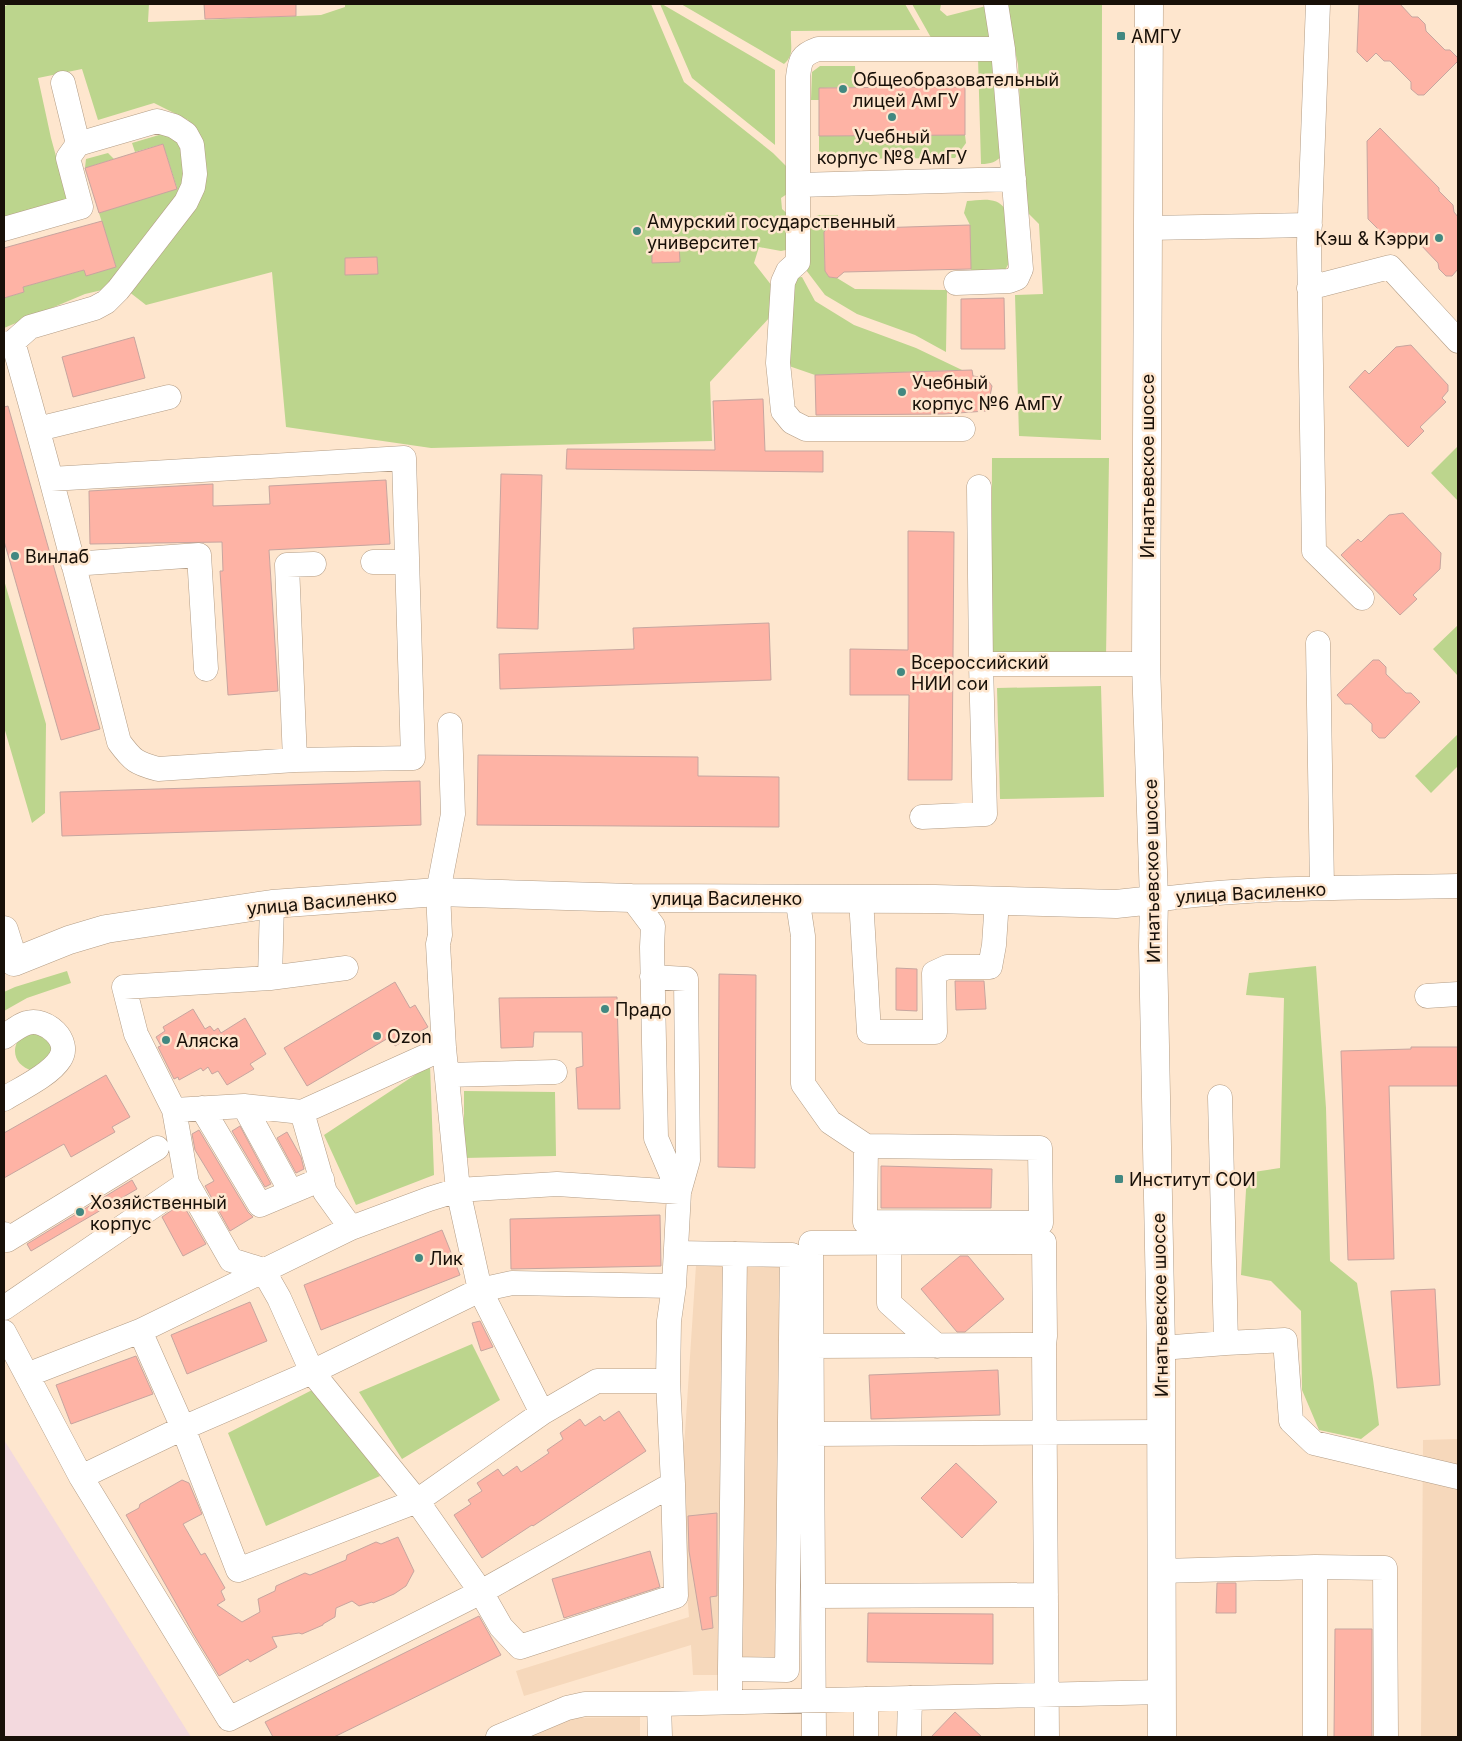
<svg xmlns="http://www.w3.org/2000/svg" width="1462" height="1741" viewBox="0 0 1462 1741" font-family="Inter,sans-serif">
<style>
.built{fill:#f6d8bb}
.medical{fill:#f3d9de}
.green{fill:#bcd58d}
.building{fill:#feb3a5;stroke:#c7a59f}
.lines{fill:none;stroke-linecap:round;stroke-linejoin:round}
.minor-casing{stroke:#b39d86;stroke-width:25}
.major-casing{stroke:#b39d86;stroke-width:29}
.minor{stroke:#fff;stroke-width:24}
.major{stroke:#fff;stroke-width:28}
.poi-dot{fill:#428881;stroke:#fee6ce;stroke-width:2}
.labels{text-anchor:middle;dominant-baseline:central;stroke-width:5;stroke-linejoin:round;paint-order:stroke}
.poi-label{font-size:18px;fill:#181008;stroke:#fee6ce;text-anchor:start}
.street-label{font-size:18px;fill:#181008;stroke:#fee6ce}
</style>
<rect width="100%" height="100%" fill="#fee6ce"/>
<path class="built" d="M697,1250L794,1251L795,1675H693L691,1645L524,1696L516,1671L689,1617L680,1509Z
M1458,1439V1737H1421L1423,1440Z
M640,1717V1737H519L564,1718Z"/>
<path class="medical" d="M4,1440L191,1737H4Z"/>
<path class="green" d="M9,4H149L148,22L321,15L345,7V4H651L684,82L773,153L789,169L787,194L781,198L782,209L789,215L786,250L781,251L759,247L754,263L772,286L770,317L710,382L712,441L431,448L286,427L272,272L146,305L128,291L202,151L188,120L154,103L98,120L82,69L38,78L51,138L69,203L4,221V7Z
M660,4H662L775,70V145L692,78Z
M681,4H905L920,30L791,31C790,44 795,55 784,64Z
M912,4H941L940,10L947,16L986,6L992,39L934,43Z
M1004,4H1102L1101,440L1019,436L1015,295L1043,294L1039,224L1025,210L1018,64Z
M978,58L992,61L1003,155C996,162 991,164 981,164Z
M820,66H855L856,87L819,88V100H811L812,72Z
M159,135H169L185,148L186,190L115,281L102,290L85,294L4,328V298L24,292L23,287L84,270L86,275L116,267L99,213L177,188L163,144L135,152L132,143Z
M965,135L966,143L955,158L819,159V136Z
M108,153L114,159L85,168L86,159Z
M967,201C980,200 997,196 1005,209L1009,263L1005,270L971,277L970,225L964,213Z
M819,215H838V225L830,226L824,232L825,271L829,277L837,278L855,289L947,290L946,352L915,335L857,314L825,295L806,270L809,221L814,217Z
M802,277L815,301L854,325L916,348L962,370L815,375L789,366L793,278Z
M1458,446V501L1431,473Z
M992,458H1109L1106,658L991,656Z
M4,580L46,724L45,813L32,823L4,727Z
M1458,625V676L1433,649Z
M1101,686L1104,797L1000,799L997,688Z
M1458,734V766L1431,793L1415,776Z
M1316,966L1326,1108L1330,1261L1357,1283L1373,1379L1379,1425L1361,1439L1319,1430L1302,1390L1301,1311L1271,1281L1241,1275L1247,1173L1280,1168L1284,998L1246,995L1249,973Z
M67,971L71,983L27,998L4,1011V992L15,987Z
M43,1032L55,1053L33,1071C14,1066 9,1048 23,1034Z
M430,1065L434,1175L356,1205L324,1135Z
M464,1091L555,1092L556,1156L464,1158Z
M472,1344L500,1400L402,1459L359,1392Z
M318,1387L380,1476L266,1526L228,1433Z"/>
<path class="building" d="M204,4H296V16L205,19Z
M1359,4H1400L1412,17H1418L1425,24L1426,31L1445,50H1450L1458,58V61L1424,95H1418L1411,89V82L1390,61H1384L1376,53L1367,62L1357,52Z
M924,87H965V135L819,136V88Z
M1380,128L1439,188V191L1453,205L1454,212L1458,217V269L1452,276H1446L1439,269L1438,263L1418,242H1412L1404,234L1398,239L1386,237L1368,219L1367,141Z
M163,144L177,189L99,213L85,168Z
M102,221L116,267L86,276L84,270L23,287L24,292L4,298V248Z
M838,225L843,229L970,225L971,269L844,272L837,278L829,277L825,271L824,232L830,226Z
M679,244L680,262L652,263V245Z
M377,257L378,274L345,275V258Z
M1004,298L1005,349H961V299Z
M134,337L145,378L73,397L62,357Z
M1411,345L1448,385V391L1442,398L1446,402L1420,427L1424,431L1408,447L1349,387L1365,370L1369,374L1396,347Z
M972,370L973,376L986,378L992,386L990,396L992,404L991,408L986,411L944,414L816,415L815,375Z
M763,399L765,451H823V472L566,469L567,449L715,450L713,401Z
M8,406L100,729L61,740L4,541V407Z
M501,474L542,475L538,629L497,628Z
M386,480L390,544L269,550L278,691L228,695L220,571H223L222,542L90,544L89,491L213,484V506L270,504L269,486Z
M1403,513L1441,553L1440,569L1413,595L1417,599L1400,615L1341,555L1358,539L1361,542L1389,515Z
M908,531L954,532L952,780H908L909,695H850V649L908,650Z
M769,623L771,680L500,689L499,654L634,649L633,628Z
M1373,660H1379L1386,667V674L1406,693H1411L1420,702L1385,738H1379L1372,731V724L1351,704H1345L1337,695Z
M478,755L698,757V776L779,777V827L477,825Z
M420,781L421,825L62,836L60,792Z
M896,968L917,969V1011L896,1010Z
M719,974L756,975L755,1168L718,1167Z
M955,981H984L986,1009L956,1010Z
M395,982L410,1008L415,1005L428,1027L395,1046L390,1037L307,1086L284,1048Z
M617,997L620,1109H578L576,1068L583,1066L582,1032H534L533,1047L501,1048L499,998Z
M193,1009L205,1029L210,1026L214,1031L218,1028L221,1033L245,1018L266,1054L250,1064L254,1069L227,1085L218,1071L212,1074L208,1067L203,1071L201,1068L179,1080L178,1077L174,1079L158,1047L161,1046L156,1037L165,1031L163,1027Z
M1411,1047H1458V1086H1389L1394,1259L1348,1260L1341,1051L1411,1049Z
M106,1075L130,1117L112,1127L115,1132L71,1157L64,1144L4,1178V1133Z
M240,1126L271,1184L265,1187L232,1131Z
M199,1130L248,1212L253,1217L230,1231L205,1186L214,1181L195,1150L192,1134Z
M287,1132L301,1157L304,1169L296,1173L277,1138Z
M881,1166L992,1169L991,1208H881Z
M132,1180L137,1189L31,1251L27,1244Z
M182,1203L206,1244L183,1256L162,1217Z
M660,1215L661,1266L511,1269L510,1219Z
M442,1230L460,1275L321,1330L304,1285Z
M960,1256H968L1004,1299L965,1332H957L921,1289Z
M1435,1289L1440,1385L1397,1388L1391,1291Z
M250,1302L267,1341L187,1374L171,1335Z
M480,1321L493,1347L481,1351L472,1323Z
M136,1356L153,1394L71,1424L56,1385Z
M998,1370L1000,1415L871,1419L869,1375Z
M619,1411L646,1451L533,1526L532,1525L482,1558L454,1515L471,1504L468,1500L482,1491L477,1483L498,1469L503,1476L517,1466L521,1472L549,1453L547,1450L563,1439L560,1433L580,1419L585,1426L600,1416L604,1421Z
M956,1463L997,1502L962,1538L921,1498Z
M182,1480L189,1483L202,1514L183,1524L201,1555L205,1553L225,1588L221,1591L225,1600L217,1605L242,1622L260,1612L258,1599L275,1591L276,1586L305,1573L310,1575L346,1560L347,1555L376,1542L381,1544L398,1537L414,1571L406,1586L394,1594L373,1603L372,1602L359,1606L352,1601L336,1608L335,1617L323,1624V1625L302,1634L299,1633L272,1637L277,1647L250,1662L248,1659L219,1676L194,1635L126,1515L139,1508L140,1504Z
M717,1513V1596L710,1597L713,1628L702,1630L689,1551L688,1516Z
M650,1551L660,1587L564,1618L552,1579Z
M1217,1583H1236V1613H1216Z
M868,1613L993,1614V1664L867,1662Z
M479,1616L501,1655L334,1737H273L265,1722Z
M1335,1629H1372V1737H1334Z
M955,1712L982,1737H931Z"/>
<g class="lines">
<g class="minor-casing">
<path id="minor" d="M1318,4L1309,243L1314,551L1362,598
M63,83L78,144
M798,185L1014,179
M1147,228L1310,225
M4,229L81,207L68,158L78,144L157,121L174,126L186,134L192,145L195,174L193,187L186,202L118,290L106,302L95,308L30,327L13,342L4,345
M956,283L1009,281L1017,278L1021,269L1003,49L996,4
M1309,288L1390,267L1458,341
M13,342C51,474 85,608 119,742C133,761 136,763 158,769L295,760L413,758L404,458L51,479
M38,429L169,397
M963,429H806L792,422L783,411L778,363L783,282L788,271L798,262V77C800,60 801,55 818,49H1003
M979,487L981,664
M373,562H407
M73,564L199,555L206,669
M1318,643L1322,888
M450,725L453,814L438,892L440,935L438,944L444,1048L458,1190L557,1184L679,1192L656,1138L652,947L653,926L632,898
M295,760L287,565L314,564
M922,817L985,814L981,664H1146
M797,897L803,936V1084L830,1122L866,1146L1040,1148L1041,1223L865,1222L866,1146
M861,899L869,1032H935L934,973L947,967H990L994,945L997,900
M1154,900C1254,886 1357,888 1458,886
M272,904L270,978L124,987L136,1034L174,1110L244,1106L302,1112L444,1048
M270,978L346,968
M1427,996L1458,994
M4,1037C11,1032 19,1025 27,1023C46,1017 72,1041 60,1059C50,1075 20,1089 4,1099
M447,1075L555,1072
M1220,1097L1226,1343
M244,1106L291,1192
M202,1108L260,1205L322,1179
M302,1112L325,1192L351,1228
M187,1183L231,1260L263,1270L279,1298L312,1372L480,1290L542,1413L597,1381H668L669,1321L674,1286
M4,1234L7,1240L157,1148
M889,1243V1303L937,1346
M676,1253L792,1255L787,1670L730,1669V1702
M4,1308L187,1183L174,1110
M140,1331L183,1428L238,1570L417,1501L312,1372L183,1428L81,1477L229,1719L481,1592L501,1627L520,1647L676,1596L673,1484
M4,1332L81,1477
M812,1346L1044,1345
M1161,1348L1226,1343L1285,1340L1291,1421L1314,1443L1458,1477
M27,1375L140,1331L351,1228L429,1199L458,1190L480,1290L512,1283L674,1286L679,1192L688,1160L686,979L652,977
M542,1413L417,1501L481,1592L673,1484L668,1381
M812,1434L814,1737
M1315,1567L1385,1568L1386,1737
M1161,1571L1315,1567V1737
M814,1596L1046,1595
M730,1669L735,1254
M866,1699V1737
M659,1704L660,1737
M498,1737L567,1708L585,1704H659L1162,1692
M909,1737L910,1698
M1047,1737L1044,1345L1045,1336L1044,1242L811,1243L812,1434L1161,1432"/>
</g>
<g class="major-casing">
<path id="major" d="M1149,4L1146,664L1154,900L1153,946L1161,1348L1162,1737
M4,930L14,962L69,940L106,929L272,904L438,892L632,898L935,899L1116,904L1154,900"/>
</g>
<use href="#minor" class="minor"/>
<use href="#major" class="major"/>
</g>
<g class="poi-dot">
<rect x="1116" y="31" width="10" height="10" rx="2.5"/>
<circle cx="843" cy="89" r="5"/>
<circle cx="892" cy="117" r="5"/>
<circle cx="637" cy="231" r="5"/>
<circle cx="1439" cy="238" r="5"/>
<circle cx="902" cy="392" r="5"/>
<circle cx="15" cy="556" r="5"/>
<circle cx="901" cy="672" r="5"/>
<circle cx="605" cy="1009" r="5"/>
<circle cx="377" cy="1036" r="5"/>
<circle cx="166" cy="1040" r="5"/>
<rect x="1114" y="1174" width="10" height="10" rx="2.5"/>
<circle cx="80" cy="1212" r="5"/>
<circle cx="419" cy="1258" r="5"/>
</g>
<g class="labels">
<g class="poi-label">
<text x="1131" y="36">АМГУ</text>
<text x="853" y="79">Общеобразовательный<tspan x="853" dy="21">лицей АмГУ</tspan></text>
<text x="892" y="136" text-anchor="middle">Учебный<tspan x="892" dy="21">корпус №8 АмГУ</tspan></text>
<text x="647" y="221">Амурский государственный<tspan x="647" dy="21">университет</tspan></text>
<text x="1429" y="238" text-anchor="end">Кэш &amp; Кэрри</text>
<text x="912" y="382">Учебный<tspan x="912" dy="21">корпус №6 АмГУ</tspan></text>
<text x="25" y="556">Винлаб</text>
<text x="911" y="662">Всероссийский<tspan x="911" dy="21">НИИ сои</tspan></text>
<text x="615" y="1009">Прадо</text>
<text x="387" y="1036">Ozon</text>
<text x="176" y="1040">Аляска</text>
<text x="1129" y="1179">Институт СОИ</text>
<text x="90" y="1202">Хозяйственный<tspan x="90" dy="21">корпус</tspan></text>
<text x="429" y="1258">Лик</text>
</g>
<g class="street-label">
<text transform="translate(1147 466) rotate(-90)">Игнатьевское шоссе</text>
<text transform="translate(1152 871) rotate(-91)">Игнатьевское шоссе</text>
<text transform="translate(1251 893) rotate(-3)">улица Василенко</text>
<text x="727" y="898">улица Василенко</text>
<text transform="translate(322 902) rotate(-5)">улица Василенко</text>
<text transform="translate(1160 1305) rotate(-91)">Игнатьевское шоссе</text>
</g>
</g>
<rect width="1462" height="1741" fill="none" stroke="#181008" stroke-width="10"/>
</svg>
